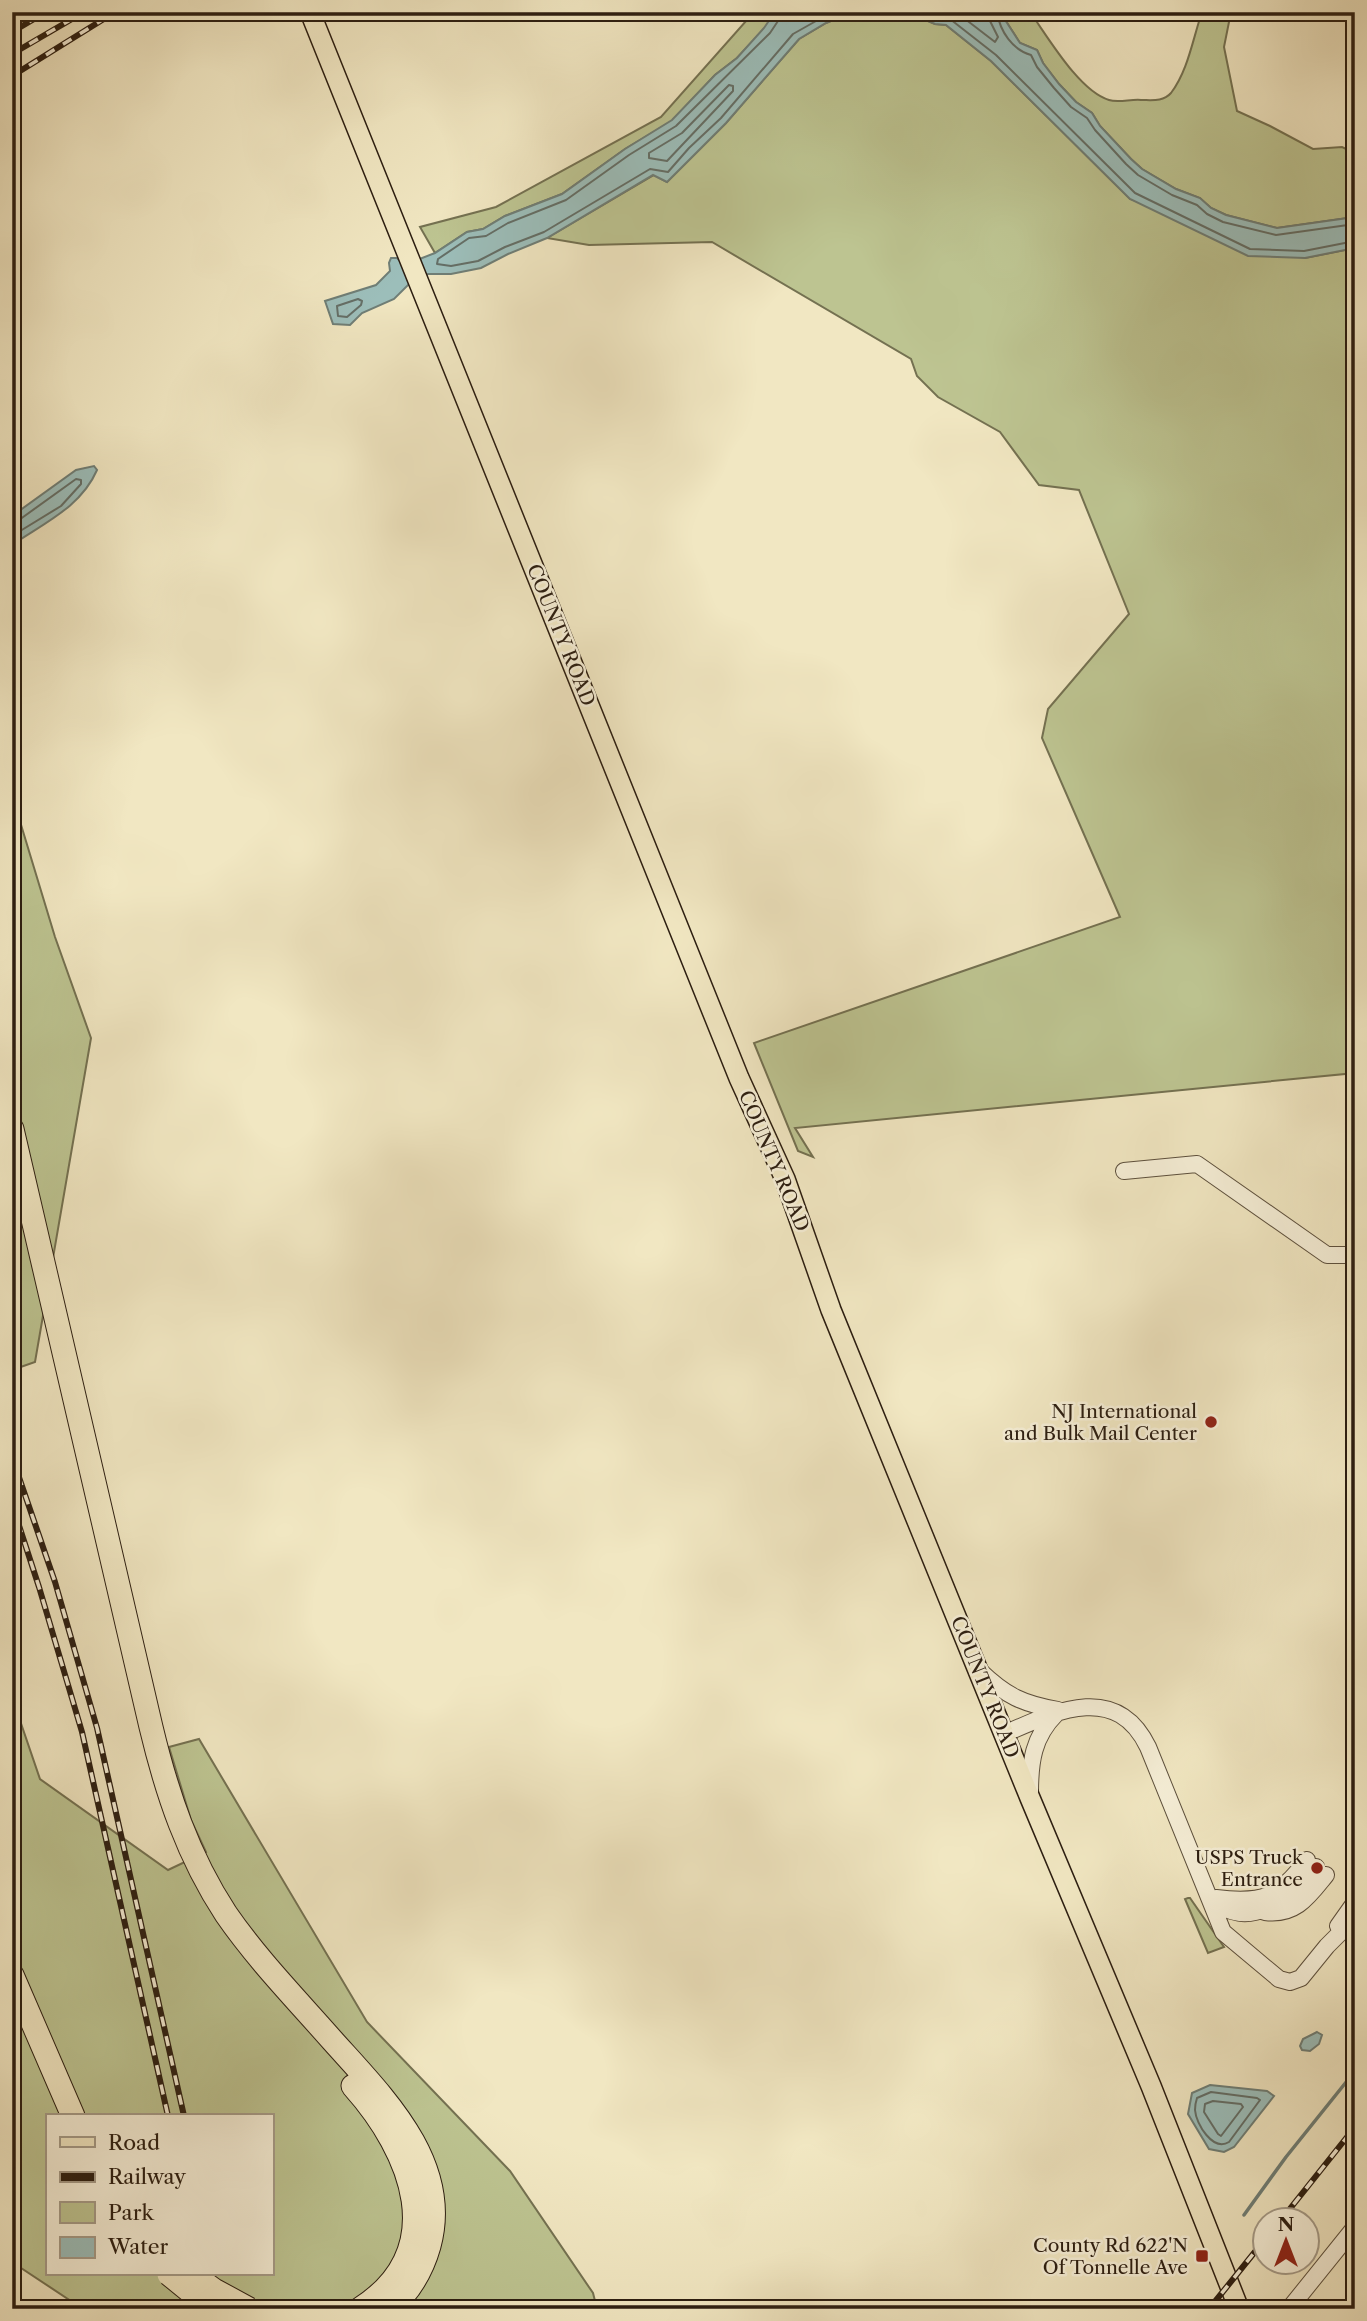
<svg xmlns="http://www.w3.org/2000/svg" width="1367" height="2321" viewBox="0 0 1367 2321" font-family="'Libre Caslon Text',serif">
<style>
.green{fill:#bdc491;stroke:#747151;stroke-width:2;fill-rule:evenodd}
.water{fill:#9cbeba;stroke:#6f7e76;stroke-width:2}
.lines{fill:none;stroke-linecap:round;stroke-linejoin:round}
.shore{stroke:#646e66;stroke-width:2}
.stream{stroke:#6f7e76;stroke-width:3.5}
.minor-casing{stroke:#5d503d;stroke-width:18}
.major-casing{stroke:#2c1e11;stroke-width:22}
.highway-casing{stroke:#2c1e11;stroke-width:25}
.minor{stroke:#f6efd7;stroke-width:16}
.major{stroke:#f1e7c2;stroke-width:19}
.highway{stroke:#f1e7c2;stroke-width:23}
.rail-casing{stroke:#2c1e11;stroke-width:6}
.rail{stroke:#f6efd7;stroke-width:3.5;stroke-dasharray:10;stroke-linecap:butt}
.highway-bridge-casing{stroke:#2c1e11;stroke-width:25;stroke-linecap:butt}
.highway-bridge{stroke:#f1e7c2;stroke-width:23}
.poi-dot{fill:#8f2418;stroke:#f6efd7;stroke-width:2.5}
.labels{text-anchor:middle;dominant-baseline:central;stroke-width:5;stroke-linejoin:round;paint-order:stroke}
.street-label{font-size:19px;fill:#2c1e11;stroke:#f6efd7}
.poi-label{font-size:19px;fill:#2c1e11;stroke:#f6efd7;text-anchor:end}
</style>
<rect width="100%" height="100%" fill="#f1e7c2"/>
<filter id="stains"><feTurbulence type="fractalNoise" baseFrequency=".00286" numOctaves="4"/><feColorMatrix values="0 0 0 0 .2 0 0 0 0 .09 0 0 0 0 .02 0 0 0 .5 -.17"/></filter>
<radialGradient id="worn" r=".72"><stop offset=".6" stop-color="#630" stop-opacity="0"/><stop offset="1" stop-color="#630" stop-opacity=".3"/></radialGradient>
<path class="green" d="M754,12H775L765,28L737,58L715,75L672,121L625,149L562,194L505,216L483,229L467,232L435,253L420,227L496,207L661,117Z
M852,12H907L935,24L946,25L991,61L1130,199L1305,258L1355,248V1073L795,1128L813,1157L798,1151L754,1043L1120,917L1042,738L1048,709L1129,614L1079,490L1039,485L1000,432L938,397L917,376L911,359L712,242L589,245L547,238L654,175L667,182L726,123L799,39L826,23Z
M1000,12H1030C1048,37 1079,91 1109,100C1118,103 1131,99 1141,100C1152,100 1163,102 1171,93C1188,71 1193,38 1202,12H1231L1224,47L1237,111L1270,126L1313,149L1342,147L1355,153V217L1277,228L1226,215L1211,208L1200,198L1176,189L1142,169L1131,159L1100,126L1092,113L1076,102L1059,84L1043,63L1037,50L1020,43Z
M12,795L55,937L91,1038L35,1362L12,1370Z
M12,1697L40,1779L168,1870L206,1852L191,1820L169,1747L199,1739L367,2022L510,2171L593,2293L597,2309H83L12,2262ZM47,2116H271V2274H47Z
M1188,1898H1190L1224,1947L1208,1953L1185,1899Z"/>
<path class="water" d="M775,12H852L826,23L799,39L726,123L667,182L653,175L547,238L508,254L481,268L451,274H428L410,283L394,299L362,313L350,325L333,324L325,301L376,285L390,271L389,263L391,258H397L404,265L435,253L467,232L483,229L505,216L562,194L625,149L672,120L715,75L737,58L764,28Z
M907,12H1000L1020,43L1037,50L1043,63L1059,84L1076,102L1092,113L1100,126L1131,159L1142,169L1176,189L1200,198L1211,208L1226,215L1277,228L1355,217V248L1305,258L1248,256L1130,199L991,61L946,25L935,24Z
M94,466L97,470C81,507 44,523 12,545V516L76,470Z
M1317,2032L1322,2035L1319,2044L1310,2051L1302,2050L1300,2046L1303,2039Z
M1210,2085L1267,2091L1274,2096L1234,2147L1224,2152L1209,2149L1188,2114L1192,2093Z"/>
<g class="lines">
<path class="shore" d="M781,12L780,18L770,33L676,126L629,155L566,200L508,223L486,236L469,238L438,259L437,264L451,266L478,261L505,247L544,232L650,169L668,172L689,148L721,118L793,34L832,12
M925,12L937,17L950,19L996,55L1135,193L1250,249L1304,251L1355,241
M956,12L995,42L998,37L989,19L988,12
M997,12C1000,32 1013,50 1031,55L1037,67L1054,88L1071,107L1087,118L1095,130L1126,164L1138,175L1172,195L1197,205L1207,214L1223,222L1276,235L1355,224
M729,85L733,86V91L667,161L649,158V153L682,133Z
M358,299L362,301L361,305L347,317L338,316L337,306Z
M12,521L19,520L76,479L81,480V484L61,506L12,536
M1211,2092L1257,2098L1260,2100L1229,2142C1213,2152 1196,2124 1195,2110C1195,2107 1196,2101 1197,2098Z
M1213,2101L1241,2104L1243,2107L1221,2136L1218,2134L1204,2112L1205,2104Z"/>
<path class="stream" d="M1244,2215L1286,2157L1355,2071"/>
<g class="minor-casing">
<path id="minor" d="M1124,1171L1197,1164L1327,1255H1355
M980,1671C1006,1696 1023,1704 1058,1710
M1004,1734C1054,1712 1116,1681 1148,1747L1223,1932L1279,1979L1290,1982L1301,1978L1327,1946L1355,1918
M1030,1793C1030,1762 1033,1737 1056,1714
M1210,1897C1247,1935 1291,1898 1316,1867
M1216,1898C1264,1904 1278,1897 1307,1860
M1265,1912C1296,1916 1309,1896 1326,1875
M1338,1926L1355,1902
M1289,2309L1355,2227"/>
</g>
<g class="major-casing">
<path id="major" d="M310,12L739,1078L785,1179L831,1310L1030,1798L1151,2086L1239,2309"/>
</g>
<g class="highway-casing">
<path id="highway" d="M12,1129L151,1727C167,1794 188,1856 226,1914C257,1959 296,1999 332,2040C382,2096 452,2163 429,2246C422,2271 409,2292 390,2309
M12,1975L73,2116
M353,2086C412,2152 452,2250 360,2309"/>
</g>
<use href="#minor" class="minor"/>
<use href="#major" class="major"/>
<use href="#highway" class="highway"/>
<g class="rail-casing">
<path id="rail" d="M12,32L46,12
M12,54L84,12
M12,76L115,12
M12,1457L55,1582L97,1728L184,2116
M12,1504L39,1587L82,1732L168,2116
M1281,2220L1355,2127
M195,2274L203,2309
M209,2274L217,2309
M1209,2309L1266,2238"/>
</g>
<use href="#rail" class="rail"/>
<g class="highway-bridge-casing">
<path id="highway-bridge" d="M169,2274L212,2309
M192,2274L214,2290L249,2309"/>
</g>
<use href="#highway-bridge" class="highway-bridge"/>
</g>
<g class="poi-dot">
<circle cx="1211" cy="1422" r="7"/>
<circle cx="1317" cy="1868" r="7"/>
<rect x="1195" y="2249" width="14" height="14" rx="3.5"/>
</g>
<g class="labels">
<g class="street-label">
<text transform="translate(561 635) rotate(68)">COUNTY ROAD</text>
<text transform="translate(774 1161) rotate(67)">COUNTY ROAD</text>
<text transform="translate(985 1687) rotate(68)">COUNTY ROAD</text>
</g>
<g class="poi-label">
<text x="1197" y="1411">NJ International<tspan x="1197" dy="22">and Bulk Mail Center</tspan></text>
<text x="1303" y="1857">USPS Truck<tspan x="1303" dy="22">Entrance</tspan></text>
<text x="1188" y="2245">County Rd 622'N<tspan x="1188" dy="22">Of Tonnelle Ave</tspan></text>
</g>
</g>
<rect width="1367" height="2321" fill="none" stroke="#f1e7c2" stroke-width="42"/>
<rect x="14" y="14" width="1339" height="2293" fill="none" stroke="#2c1e11" stroke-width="3.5"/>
<rect x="21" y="21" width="1325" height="2279" fill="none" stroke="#2c1e11" stroke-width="2"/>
<rect x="46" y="2114" width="228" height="161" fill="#f6efd7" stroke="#a59b88" stroke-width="2"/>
<rect x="60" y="2137" width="35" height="10" fill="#f1e7c2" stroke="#a59b88" stroke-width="2"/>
<text x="108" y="2150" font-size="21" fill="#2c1e11">Road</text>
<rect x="60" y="2172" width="35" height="10" fill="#2c1e11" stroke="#a59b88" stroke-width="2"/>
<text x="108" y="2184" font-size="21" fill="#2c1e11">Railway</text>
<rect x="60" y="2202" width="35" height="21" fill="#bdc491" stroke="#a59b88" stroke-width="2"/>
<text x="108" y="2220" font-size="21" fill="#2c1e11">Park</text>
<rect x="60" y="2237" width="35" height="21" fill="#9cbeba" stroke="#a59b88" stroke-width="2"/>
<text x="108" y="2254" font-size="21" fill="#2c1e11">Water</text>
<g transform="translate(1286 2241)"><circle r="33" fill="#f6efd7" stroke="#a59b88" stroke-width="2"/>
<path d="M0-5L12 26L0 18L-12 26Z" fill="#8f2418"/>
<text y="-10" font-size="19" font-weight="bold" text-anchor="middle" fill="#2c1e11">N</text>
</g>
<rect width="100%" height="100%" filter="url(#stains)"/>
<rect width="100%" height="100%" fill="url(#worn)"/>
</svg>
